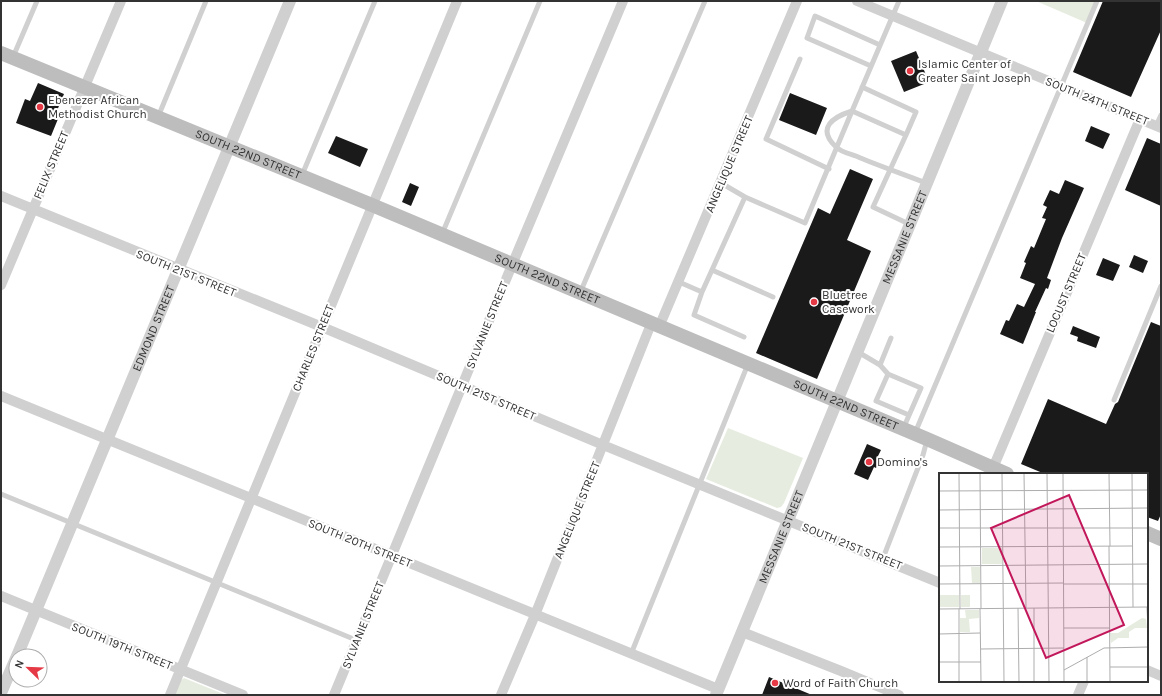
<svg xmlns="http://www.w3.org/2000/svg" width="1162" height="696" viewBox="0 0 1162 696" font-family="Karla,sans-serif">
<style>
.green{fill:#e6ecdf}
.building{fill:#1a1a1a}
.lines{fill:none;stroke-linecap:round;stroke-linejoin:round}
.service{stroke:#d0d0d0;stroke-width:5}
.minor{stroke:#d0d0d0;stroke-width:10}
.tertiary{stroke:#d0d0d0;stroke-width:12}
.secondary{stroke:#bdbdbd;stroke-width:14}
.poi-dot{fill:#e63946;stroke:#fff;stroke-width:1.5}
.labels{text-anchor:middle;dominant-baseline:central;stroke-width:4;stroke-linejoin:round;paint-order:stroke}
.poi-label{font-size:12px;fill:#333;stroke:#fff;text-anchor:start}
.street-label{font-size:12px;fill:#333;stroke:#fff}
.inset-road{fill:none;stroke:#adadad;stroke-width:1}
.view{fill:#c2185b;fill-opacity:0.15;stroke:#c2185b;stroke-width:2}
.inset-edge{fill:none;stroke:#333;stroke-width:2}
</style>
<rect width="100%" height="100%" fill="#fff"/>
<path class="green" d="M1036,1H1097L1087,23Z
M728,428L803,458L784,503L781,507L777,508L706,479Z
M184,678L226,695H174L180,681Z"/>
<path class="building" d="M1103,1H1161V30L1131,97L1073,72Z
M916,51L929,82L904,92L891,61Z
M38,83L64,94L56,113L60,114L51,136L16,123L25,99L30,101Z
M790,93L827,108L816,135L779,120Z
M1091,126L1110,134L1103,149L1085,141Z
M336,136L368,149L360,167L328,153Z
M1147,138L1161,144V206L1125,190Z
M850,169L873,179L847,240L871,251L817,379L756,353L818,208L830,214Z
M1065,180L1084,188L1062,238L1047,278L1051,280L1048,289L1046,288L1035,312H1036L1023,344L1000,334L1006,320L1009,321L1017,304L1024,307L1035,284L1020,278L1026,263L1024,262L1031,246L1034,248L1046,219L1042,218L1047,207L1043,205L1050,190L1059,194Z
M410,183L419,187L411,206L402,202Z
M1134,255L1148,261L1143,273L1129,267Z
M1103,258L1120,265L1113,281L1096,275Z
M1151,322L1161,326V514L1158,521L1147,517V474H1045L1021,464L1048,399L1106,424L1115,404L1118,402Z
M1073,326L1100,337L1096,348L1077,341L1078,337L1070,334Z
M867,444L881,450L878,456L881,457L876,468L874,467L868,480L854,474Z
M769,677L812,695H762Z"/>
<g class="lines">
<path class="service" d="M899,1L852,111C833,117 816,128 836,147C841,152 850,154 856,156C879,166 903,174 926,183
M13,57L37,1
M800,59L766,139L829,169
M871,66L807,38L815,16L880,45
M862,87L916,112L906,135
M158,117L206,1
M1156,126L1161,115
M302,175L375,1
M721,183L745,197
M442,234L540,1
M712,270L773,297
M679,282L702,292L745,197L805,223L852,111L906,135L873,207L909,224
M702,292L694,315L744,337
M580,293L705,1
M858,352L880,365L888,374L921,388L903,429
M880,365L891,338
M888,374L876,401L909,415
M1114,400L1161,286
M915,433L1097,1
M1,494L356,640
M881,558L885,553L923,455L927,440
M631,654L748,364"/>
<path class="minor" d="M857,1L1161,128
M1,196L322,327L603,445L940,583
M1,285L121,1
M659,327L797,1
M1,396L718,689
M993,468L1140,119
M1,596L243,695
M742,632L841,671L899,695
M1147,670L1161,676
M170,695L457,1
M334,695L512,265L623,1
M501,695L535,615L651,324
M1078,695L1084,681"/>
<g class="tertiary">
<path id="s1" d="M17,656L290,1"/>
<path d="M1,693L16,658"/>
<path id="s2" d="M716,695L1002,1"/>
</g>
<g class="secondary">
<path id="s3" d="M1,53L372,205L927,439L1007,474"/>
<path d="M1147,533L1161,539"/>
</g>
</g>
<g class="poi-dot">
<circle cx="910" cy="71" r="4"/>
<circle cx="40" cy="107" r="4"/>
<circle cx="814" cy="302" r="4"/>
<circle cx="869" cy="462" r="4"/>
<circle cx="775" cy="683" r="4"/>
</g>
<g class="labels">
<g class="poi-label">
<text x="918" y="64">Islamic Center of<tspan x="918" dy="14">Greater Saint Joseph</tspan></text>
<text x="48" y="100">Ebenezer African<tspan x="48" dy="14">Methodist Church</tspan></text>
<text x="822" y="295">Bluetree<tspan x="822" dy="14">Casework</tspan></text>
<text x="877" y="462">Domino's</text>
<text x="783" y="683">Word of Faith Church</text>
</g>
<g class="street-label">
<text transform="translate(1097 101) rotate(22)">SOUTH 24TH STREET</text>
<text stroke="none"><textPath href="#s3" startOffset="267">SOUTH 22ND STREET</textPath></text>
<text transform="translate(729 164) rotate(-67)">ANGELIQUE STREET</text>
<text transform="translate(51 165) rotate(-67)">FELIX STREET</text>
<text stroke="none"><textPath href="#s2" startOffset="495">MESSANIE STREET</textPath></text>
<text transform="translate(186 273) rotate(22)">SOUTH 21ST STREET</text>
<text stroke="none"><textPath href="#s3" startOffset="591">SOUTH 22ND STREET</textPath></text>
<text transform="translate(1066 293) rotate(-67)">LOCUST STREET</text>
<text transform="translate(487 325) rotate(-68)">SYLVANIE STREET</text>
<text stroke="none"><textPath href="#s1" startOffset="355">EDMOND STREET</textPath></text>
<text transform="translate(313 348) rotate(-68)">CHARLES STREET</text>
<text transform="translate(486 396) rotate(23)">SOUTH 21ST STREET</text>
<text stroke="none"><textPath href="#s3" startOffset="915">SOUTH 22ND STREET</textPath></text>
<text transform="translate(577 510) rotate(-68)">ANGELIQUE STREET</text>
<text stroke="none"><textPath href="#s2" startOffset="171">MESSANIE STREET</textPath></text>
<text transform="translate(360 543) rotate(22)">SOUTH 20TH STREET</text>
<text transform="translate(852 546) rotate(22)">SOUTH 21ST STREET</text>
<text transform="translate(363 625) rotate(-68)">SYLVANIE STREET</text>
<text transform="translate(122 646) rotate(22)">SOUTH 19TH STREET</text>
</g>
</g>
<g transform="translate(939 473)">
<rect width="209" height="209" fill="#fff"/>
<path d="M43,75H63V91H43ZM32,94H41V110H33ZM0,122H20V134H0ZM22,122H31V134H22ZM26,137H40V145L30,146L31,159H21V145H27ZM203,145L207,146L208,155H196L190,159V165H179L172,170L171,160H179Z" fill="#e6ecdf"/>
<path class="inset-road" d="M20,0L21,136M41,0L42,136M63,0L65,209M85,0L87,135M108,0L110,209M124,0L125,209M170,0L171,73M193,0L194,134M0,18L209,17M0,37L209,35M0,55H209M170,73L171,209M0,74L193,73M0,93L209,91M0,111L125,110M125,111H209M208,134L209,155M79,135L80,209M95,135V209M0,136L209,134M20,136V209M41,136L42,209M125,155H171M0,161L41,160M42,176L125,175M148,184V209M0,189H42M171,194H209M125,197L165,175L209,174"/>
<path class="view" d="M130,22L185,152L107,185L52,55Z"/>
<rect width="209" height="209" class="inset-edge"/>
</g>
<rect width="1162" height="696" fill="none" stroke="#333333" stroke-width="4"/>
<g transform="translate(28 668) rotate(293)"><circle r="19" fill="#ffffff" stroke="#adadad"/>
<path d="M0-3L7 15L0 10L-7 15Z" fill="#e63946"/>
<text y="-6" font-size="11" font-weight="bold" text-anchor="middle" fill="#333333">N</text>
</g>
</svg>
